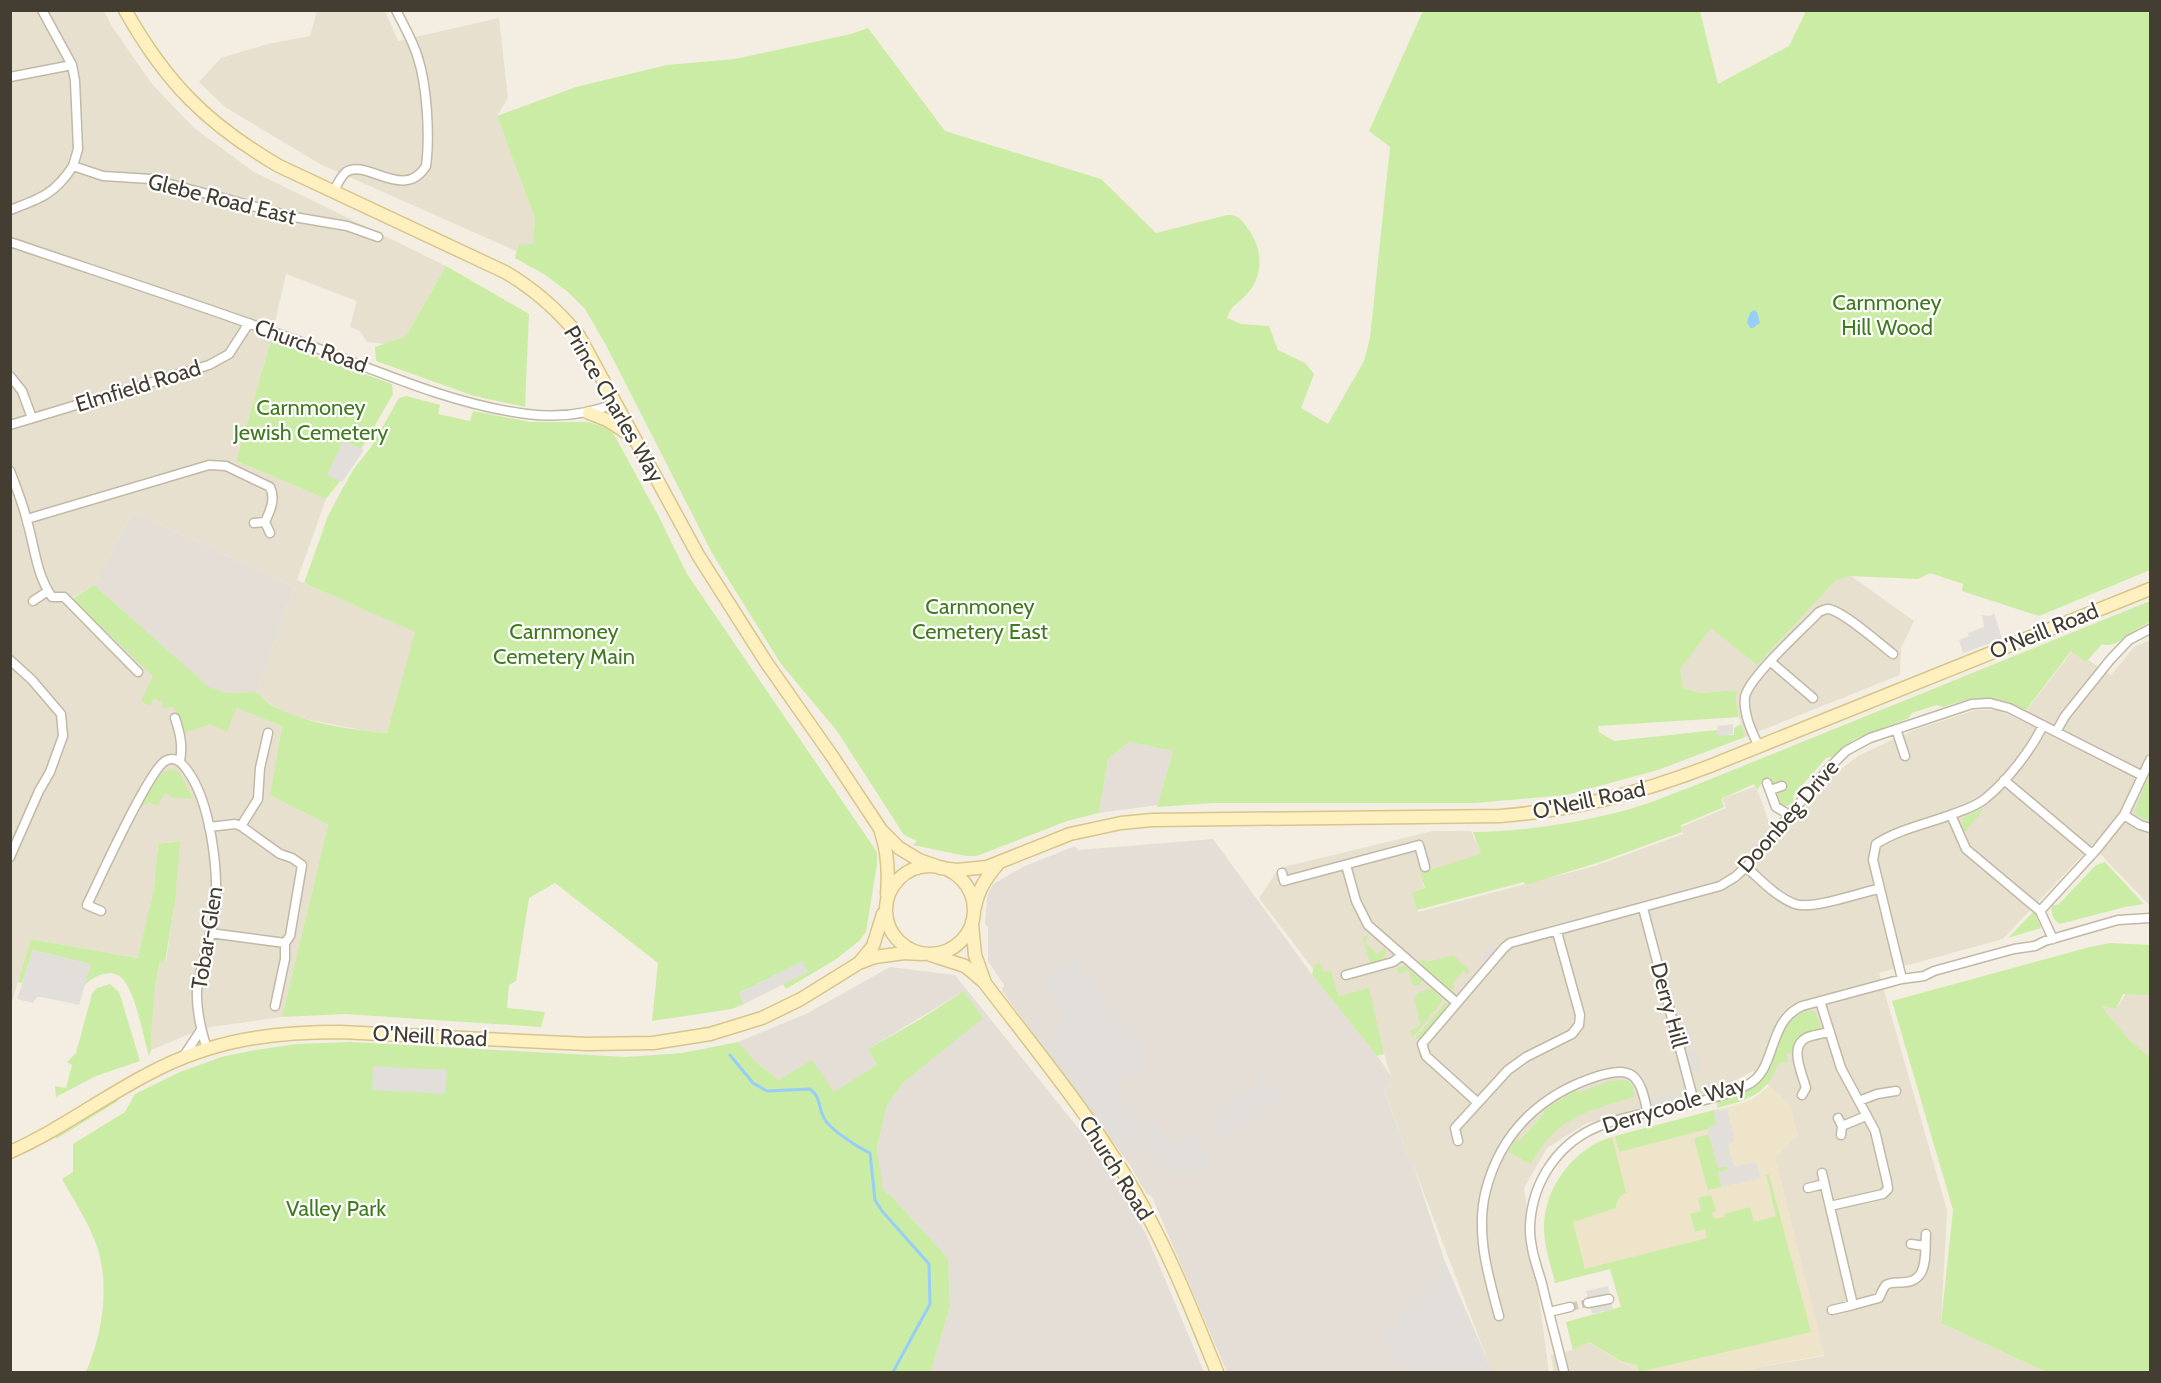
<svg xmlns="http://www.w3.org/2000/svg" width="2161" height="1383" viewBox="0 0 2161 1383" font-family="Cabin,sans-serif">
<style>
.residential{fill:#e7e0cf}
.industrial{fill:#e4ded7}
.education{fill:#eee4c9}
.green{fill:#cbeca5}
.parking{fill:#e2dfdb}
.water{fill:#96cef7}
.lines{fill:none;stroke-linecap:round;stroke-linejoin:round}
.stream{stroke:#96cef7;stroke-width:3}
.street-tunnel{stroke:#d0cbbe;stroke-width:8;stroke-dasharray:8 4;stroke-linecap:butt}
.street-casing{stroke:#c1b9a6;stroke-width:11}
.secondary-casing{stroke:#d8c58b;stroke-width:15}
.street{stroke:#fff;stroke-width:8}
.secondary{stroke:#fff1bf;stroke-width:12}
.labels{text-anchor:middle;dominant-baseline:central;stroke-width:4.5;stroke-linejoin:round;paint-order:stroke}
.street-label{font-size:22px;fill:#443d32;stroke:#fff}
.park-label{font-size:22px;fill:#417b20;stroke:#fff}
</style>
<rect width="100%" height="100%" fill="#f3eee1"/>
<path class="residential" d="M11,11H104L113,28L152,84L194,128L254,172L446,266L406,336L385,344L367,342L360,331L350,327L357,301L286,274L271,340L236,461L326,499L297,580L416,632L387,733L361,730L291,716L263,699L256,692L294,587L133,512L94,585L72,598L236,708L282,726L270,795L328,825L282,1017L211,1027L192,1033L151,1050L152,1006L160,961H166L174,908L179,841L158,844L154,888L139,958L31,939L11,1005Z
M317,11H385L398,41L499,18L508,98L497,116L535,219L533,245H518L516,251L320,164L225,107L199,82L221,58L268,44L310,36Z
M1851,576L1914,621L1901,648L1900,675L1745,737L1739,717L1736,702L1737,690L1701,693L1683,688L1679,669L1711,627L1757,665L1836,580Z
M2150,640V905L2148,904L2092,845L2003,939L1879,973L1947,1210L1941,1323L2046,1372H1733L1824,1356L1775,1157L1798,1135L1788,1103L1753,1071L1718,1090L1674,1103L1587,1123L1547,1148L1524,1188L1549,1372H1492L1414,1167L1411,1164L1384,1089L1392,1080L1372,1013L1349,1016L1259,898L1279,868L1433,831H1471L1482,855L1420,873L1424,888L1412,892L1418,912L1595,866L1683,834L1681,827L1726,808L1722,799L1756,786L1771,827L1782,836L1832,776L1858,756L1914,730L1976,710H1998L2019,720L2073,650L2111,675L2134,647Z
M2131,986L2150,994V1058L2129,1039L2105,1011L2103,1006L2116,1009Z
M1543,1316L1551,1355L1573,1350L1588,1342L1638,1372H1554Z"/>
<path class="industrial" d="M133,512L294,587L256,692L229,693L208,687L94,585Z
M1129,742L1173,751L1158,805L1099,813L1108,759Z
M1213,839L1313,976L1381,1061L1393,1080L1384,1090L1411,1164L1414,1167L1445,1262L1492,1372H1227L1152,1197L1146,1193L1130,1165L1002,991L1004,985L988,961V927L985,924L987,897L993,884L1025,866L1075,846L1078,850Z
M890,967L955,975L1103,1159L1146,1234L1204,1372H931L950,1306L948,1258L891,1196L882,1190L877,1148L887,1105L903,1083L982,1018L964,991L868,1049L877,1065L834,1093L779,1080L757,1063L738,1042L806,1014Z"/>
<path class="education" d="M1769,1086L1788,1103L1798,1135L1775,1157L1824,1355L1733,1372H1638L1589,1342L1573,1350L1566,1322L1621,1307L1610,1269L1555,1283L1547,1249L1544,1229L1545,1215L1549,1197L1557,1182L1568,1166L1581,1153L1595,1143L1608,1138L1743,1103L1754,1098Z"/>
<path class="green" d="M1423,11H1700L1718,84L1789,46L1806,11H2150V570L2039,616L1962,591L1963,584L1930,573L1918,579L1851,576L1836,580L1757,665L1711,628L1680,669L1683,688L1701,693L1737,690L1736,702L1739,717L1598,726L1599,732L1614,741L1717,730L1718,735H1734V728L1741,724L1745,737L1658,770L1566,795L1475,803H1214L1157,807L1173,751L1129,742L1108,759L1099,813L1067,821L977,856H966L913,845L917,841L904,835L837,731L781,664L712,553L607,347L585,309L568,292L544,274L515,258L518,245L533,244L535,219L497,116L576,87L667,65L735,59L851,34L868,28L945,131L1101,179L1156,233L1227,215C1238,214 1242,220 1248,229C1264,250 1264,279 1244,297C1235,306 1232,305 1227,318L1241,324L1269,326L1278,350L1305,363L1314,374L1301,408L1328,424L1364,361L1370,338L1390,147L1369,131Z
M446,266L529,314L525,407L474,396L376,361L375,347L406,336Z
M271,340L392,384L393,394L351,467L326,499L236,461Z
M406,396L440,405L438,414L470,421L473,411L530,422H588L611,429L659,517L687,574L877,852V864L866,932L859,941L835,960L786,989L777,974L739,993L744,1004L732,1009L652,1021L658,963L555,883L529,898L516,981L509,985L507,1008L545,1012L541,1027L345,1014L282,1017L328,825L270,795L282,726L236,708L227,732L210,724L182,734L174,707L162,708L163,703L154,698L150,706L141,701L153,676L72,599L94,585L209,687L229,693L256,692C282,722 349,729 387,733L415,632L304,583L328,516L340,493L353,470L371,447L399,398Z
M2150,601V623C2133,627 2118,650 2102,644L2086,662L2071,651L2026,710C1990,694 1980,695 1943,707L1937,705L1912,713L1909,718L1855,739L1832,757L1826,758L1793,796L1794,802L1785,807L1782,806L1777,796L1779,790L1786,787L1784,781L1773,783L1769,778L1764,780L1757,790L1754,784L1721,799L1724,807L1681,825L1682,832L1603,861L1526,885L1524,882L1417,910L1412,892L1425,888L1420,873L1481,854L1473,832C1526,831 1579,823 1630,809C1651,803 1671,794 1691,787Z
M172,769L180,773L193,799L172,797L165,793L157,806L149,802L140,808C148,793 155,773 172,769Z
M2150,772V821L2137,816L2135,810Z
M1983,808L1984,809L1964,833L1962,824L1963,818Z
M180,841L175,902L165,962L160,961C153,994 152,1017 151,1050L149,1056C143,1036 137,999 125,982C115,966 94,975 84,986L90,964L33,950L22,983L18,982L31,939L138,958L154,888L158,844Z
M2105,862L2144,904L2125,907L2060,924C2054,921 2050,912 2052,906L2059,904L2096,865Z
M2034,911L2041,928L2008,938Z
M1369,935L1365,943L1377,954L1384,948L1386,953L1382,960L1370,963L1362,937Z
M2111,943L2150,945V995L2123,994L2116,1009L2103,1006L2105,1011L2129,1039L2150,1058V1372H2046L1941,1323L1953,1210L1892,1001L2090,947Z
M1450,956H1454L1470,971L1467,974L1463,971L1452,984L1455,987L1452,991L1418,961L1424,960L1426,962Z
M1320,963L1324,972L1331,971L1338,996L1369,988L1384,1054L1377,1056L1313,976L1312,974L1315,964Z
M1405,966L1422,980L1420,985L1415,986L1412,984L1409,971L1399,973L1396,968Z
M110,984L119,992L140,1061L96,1076L56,1097L55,1086L66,1088L72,1065L67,1062L76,1053L92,994L97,988Z
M1432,989L1443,1000L1414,1036L1412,1037L1410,1031L1420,1025L1415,1000L1416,995L1424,990Z
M964,991L983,1018L903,1083L887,1105L877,1148L883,1190L891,1196L948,1258L950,1306L931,1372H86C103,1333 111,1282 95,1241C87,1220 73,1199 62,1179L73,1172V1144L125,1112L135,1094L180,1072L221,1057L255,1050L297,1044L351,1042L626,1057L682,1053L738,1042L757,1063L779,1080L812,1060L834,1092L877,1065L868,1049L919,1020Z
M1447,1001C1447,1015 1429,1029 1420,1039H1415Z
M1810,1010L1816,1013L1822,1030L1795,1052L1786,1054L1788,1062L1778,1064C1767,1096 1746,1100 1717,1108L1718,1100C1734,1096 1754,1092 1764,1078C1783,1054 1773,1020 1810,1010Z
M1626,1080C1634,1085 1633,1088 1634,1097C1587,1111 1556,1117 1531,1164L1508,1152L1516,1140H1520L1544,1114V1110L1576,1090L1580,1092L1605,1083L1607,1081Z
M114,1100L118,1101L56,1139V1135Z
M1714,1110L1716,1124L1712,1128L1619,1152L1615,1136Z
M1709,1134L1718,1168L1727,1166L1728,1170L1718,1172L1722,1187L1708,1190L1695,1143V1138Z
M1612,1137L1626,1193C1620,1194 1616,1202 1616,1208L1573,1222L1585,1269L1707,1238L1705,1229L1695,1232L1690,1214L1701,1211L1698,1198L1711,1195L1716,1211L1711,1213L1715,1219L1725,1217V1214L1750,1207L1754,1222L1776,1216L1766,1174L1769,1175L1811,1332L1639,1372L1637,1365L1621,1361L1589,1342L1573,1350L1566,1322L1621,1307L1610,1269L1555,1283C1551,1265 1544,1247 1544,1228C1544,1188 1573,1149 1612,1137Z"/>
<path class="parking" d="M343,441L364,450L342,482L327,475Z
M1994,613L2002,639L1963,653L1959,640L1969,636L1968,633L1984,627L1982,615L1990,616Z
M1733,724V734L1718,736L1717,726Z
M1492,943L1501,951L1489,966L1480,957Z
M33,950L91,964L79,1005L42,997H37L33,1003L17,999Z
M1074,958L1151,1059L1113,1087L1145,1130L1156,1123L1173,1144L1191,1132L1210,1156L1208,1163L1193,1175H1185L1179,1171L1168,1177L1137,1143L1124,1155L1040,1041L1066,1019L1040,984Z
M803,961L808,972L744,1004L739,993Z
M1689,1027L1693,1042L1684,1044L1686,1050L1695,1049L1700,1069L1687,1072L1676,1031Z
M373,1066L447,1070L445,1094L372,1090Z
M1263,1075L1283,1099L1231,1135L1220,1139L1206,1119Z
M1675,1093L1678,1106L1656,1112L1652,1098Z
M1718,1109L1719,1111L1727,1110L1735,1141L1730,1143L1728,1146L1734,1167L1756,1162L1761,1178L1722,1187L1718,1172L1728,1170L1727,1166L1718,1168L1707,1129L1716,1124L1714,1110Z
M1445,1262L1477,1336L1492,1372H1409L1378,1345Z
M1608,1286L1613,1309L1592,1314L1586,1291Z"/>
<path class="water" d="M1754,310L1757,312L1760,323L1753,328H1750L1747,322L1750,313Z"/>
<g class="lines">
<path class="stream" d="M730,1055L753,1083L767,1091L810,1089C821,1097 818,1107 824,1118C829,1129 859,1148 870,1153L875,1200L882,1211L929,1264L930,1304L893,1372"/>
<path class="street-tunnel" d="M1570,1307L1588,1303"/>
<g class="street-casing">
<path id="street" d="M42,10L72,65L75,81L78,149L73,166
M10,77L72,65
M333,192C337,186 340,177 346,172C366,158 404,202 426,166C430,136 427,86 418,58C413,41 404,26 396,10
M10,210C40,199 55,194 73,166L103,176L151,179L294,217L347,226L378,237
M10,242C107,275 203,306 298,341C371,368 451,405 527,414C559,418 587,415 616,403
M10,376L22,391L32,418
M10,425L209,365L229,354L249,323
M10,471C16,487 23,504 27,521C35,548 36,574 52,597H64L138,672
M27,519L209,465L226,466L270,487C276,499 270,511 265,522
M254,523L265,522L270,533
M33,601L48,591
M10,660L32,680L61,714L63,736L50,772L39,791L10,857
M1771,662L1813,698
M175,718C180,733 183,745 180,761
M1896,729L1905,756
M2056,732L2065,716L2110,660L2129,640L2150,629
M1759,747C1752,732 1743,714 1745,697C1748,678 1803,629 1819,612C1822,611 1824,609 1828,609C1842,610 1880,644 1893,654
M2004,780L2092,854
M1767,783L1776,807L1791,816
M1770,790L1782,786
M1951,815L1966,849L2040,911L2053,939
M2124,815L2140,825L2150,828
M241,826L258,799L260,768L268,733
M209,827L235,824L241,826L280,854L292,858L302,865L290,936L285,943L210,933
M1346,865L1356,901L1368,925L1457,1003
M1746,867C1761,880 1776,897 1795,904C1812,910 1859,893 1878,889
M1282,873L1284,881L1419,845L1425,867
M1643,908L1694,1102
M101,911L87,905C99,880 148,772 165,761C175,755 182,763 187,770C211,802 219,872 215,911C212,938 200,964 197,991C196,1011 201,1030 207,1049
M2040,911L2096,850L2124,815L2150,760
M1346,975L1393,962L1401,956
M1902,979L1873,860L1876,844C1899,829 1927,824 1953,814C1964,810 1977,806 1986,798C2007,781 2032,749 2043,725
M1820,1001L1841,1068L1875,1131L1887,1182L1888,1189L1883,1194L1830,1206
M275,1006L285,959V943
M183,1057L201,1030
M1802,1095L1806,1088C1803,1076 1791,1051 1802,1041C1807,1035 1822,1034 1830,1032
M1859,1101L1877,1094L1896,1091
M1477,1102L1426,1056L1422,1044L1504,948L1510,943L1720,886L1735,877L1746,867L1829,768L1846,751L1870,738L1972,704L1990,703L2009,708L2141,775
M1838,1118L1842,1126L1841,1135
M1842,1126L1866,1116
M1458,1141L1455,1128L1508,1070L1526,1057L1572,1034L1579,1025L1580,1015L1557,932
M1822,1173L1853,1305L1832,1310
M1808,1188L1824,1184
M1911,1244L1925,1246
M1588,1303L1609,1299
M1853,1305L1879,1298C1881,1294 1883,1288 1886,1285C1894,1279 1912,1288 1921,1273C1927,1262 1925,1246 1926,1234
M1549,1312L1570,1307
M1499,1316C1488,1275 1475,1232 1486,1190C1501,1132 1541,1094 1598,1076C1609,1073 1623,1069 1633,1076C1643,1085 1645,1102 1648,1114
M1564,1372C1557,1343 1549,1314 1542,1284C1537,1266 1529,1246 1530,1226C1532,1181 1559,1141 1602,1125C1649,1108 1702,1107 1747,1085C1778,1070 1766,1022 1802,1006L1902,979L1924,976L1934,971L2014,949L2035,946L2045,941L2118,920L2150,918"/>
</g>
<g class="secondary-casing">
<path id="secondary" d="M125,10C166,83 207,124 279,166L505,272C534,289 557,309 579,336L698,555L766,662L832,756L881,830L899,848L919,860L939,867
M589,413L607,420L632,436
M881,832C888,853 889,872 887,894
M886 910a44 44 0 1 1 88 0a44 44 0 1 1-88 0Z
M940,868L957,870L987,867L1070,834L1121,823L1152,820L1500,816C1575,810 1640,793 1710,766L2150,589
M975,907C978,890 986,878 997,865
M972,924L975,955L984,980
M928,954L965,966L984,982C1042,1058 1105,1133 1149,1218C1175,1267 1196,1320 1217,1372
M860,962L873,946L883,914
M10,1152C60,1130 103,1097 150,1073C212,1040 271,1032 340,1032L587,1044L653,1043L710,1034L762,1018L801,999L859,963L875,957L904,953L922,954"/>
</g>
<use href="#street" class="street"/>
<use href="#secondary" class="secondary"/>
</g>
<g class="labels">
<g class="street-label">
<text transform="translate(222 199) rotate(14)">Glebe Road East</text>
<text transform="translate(311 346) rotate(20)">Church Road</text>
<text transform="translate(138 386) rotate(-17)">Elmfield Road</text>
<text transform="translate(614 404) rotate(60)">Prince Charles Way</text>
<text transform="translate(2044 631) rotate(-22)">O'Neill Road</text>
<text transform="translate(1589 800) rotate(-12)">O'Neill Road</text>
<text transform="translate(1788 816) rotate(-49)">Doonbeg Drive</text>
<text transform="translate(207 938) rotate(-81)">Tobar-Glen</text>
<text transform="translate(1669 1005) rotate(75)">Derry Hill</text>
<text transform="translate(430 1036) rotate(3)">O'Neill Road</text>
<text transform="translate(1674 1105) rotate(-17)">Derrycoole Way</text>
<text transform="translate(1116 1168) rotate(58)">Church Road</text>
</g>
<g class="park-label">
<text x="1887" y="302">Carnmoney<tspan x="1887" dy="25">Hill Wood</tspan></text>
<text x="311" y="407">Carnmoney<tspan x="311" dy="25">Jewish Cemetery</tspan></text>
<text x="980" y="606">Carnmoney<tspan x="980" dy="25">Cemetery East</tspan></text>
<text x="564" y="631">Carnmoney<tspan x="564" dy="25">Cemetery Main</tspan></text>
<text x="336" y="1208">Valley Park</text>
</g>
</g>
<rect width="2161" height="1383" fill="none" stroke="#443d32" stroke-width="24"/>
</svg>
